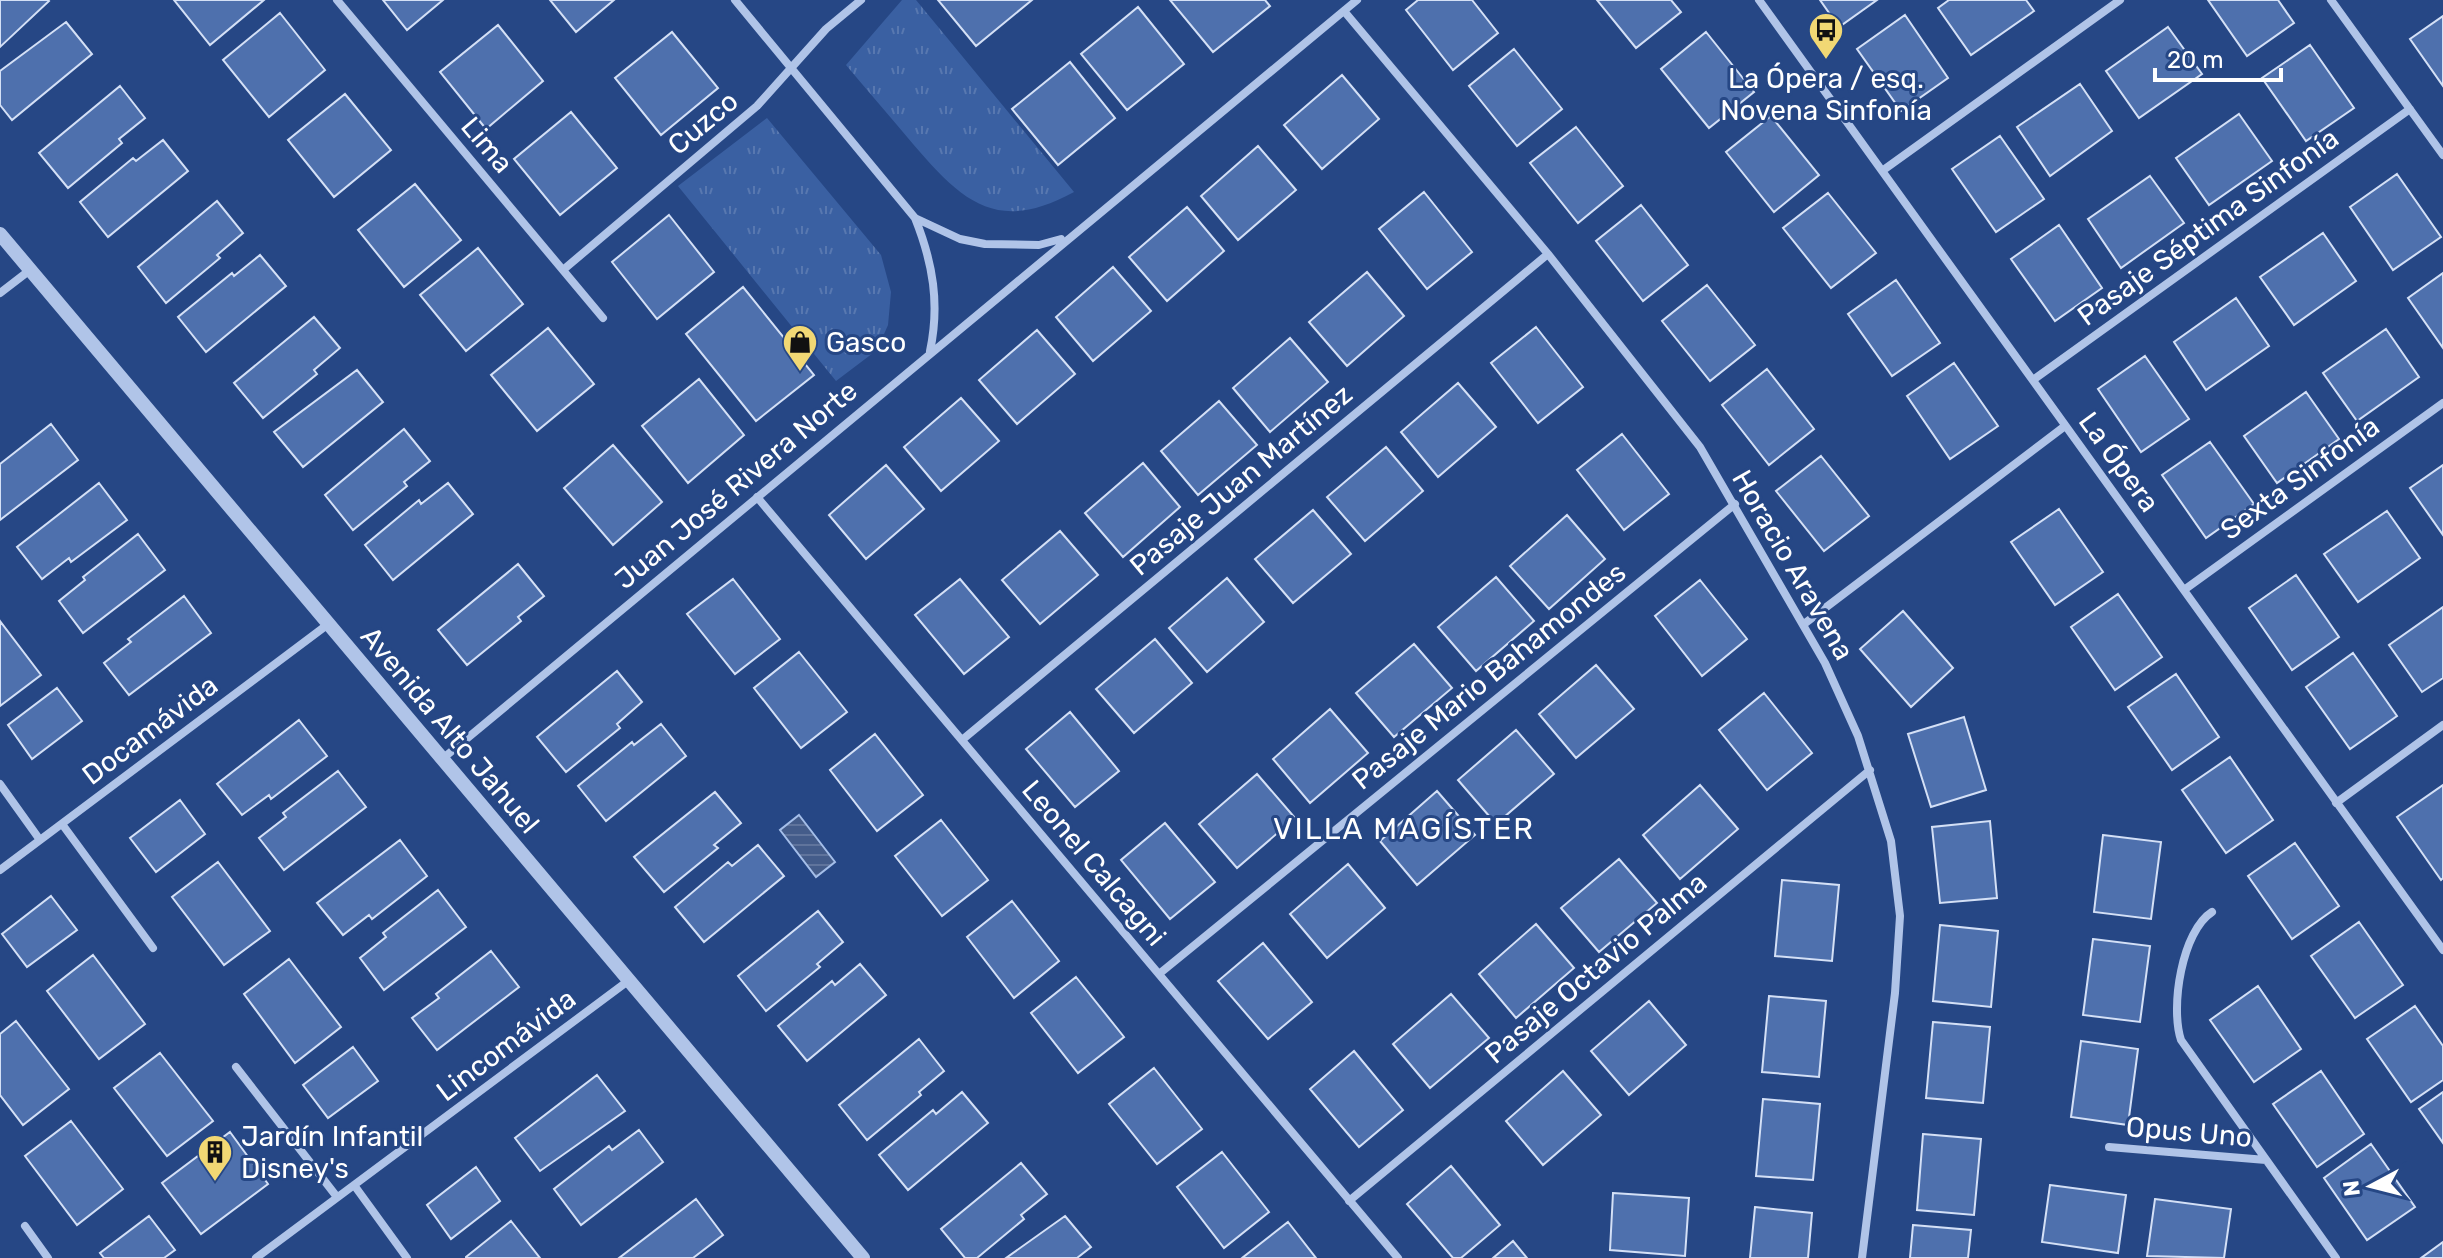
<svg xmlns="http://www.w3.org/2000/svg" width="2443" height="1258" viewBox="0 0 2443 1258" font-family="Rubik,sans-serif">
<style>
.grass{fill:url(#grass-tufts)}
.water{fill:url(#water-rules);stroke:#a4bee9;stroke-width:2}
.building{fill:#4e70ad;stroke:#d4e0f6;stroke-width:2}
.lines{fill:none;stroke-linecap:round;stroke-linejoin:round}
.minor{stroke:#b0c4e8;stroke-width:8}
.tertiary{stroke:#b0c4e8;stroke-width:14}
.labels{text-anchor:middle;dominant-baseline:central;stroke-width:6;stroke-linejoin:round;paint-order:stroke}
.poi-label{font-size:28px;fill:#fff;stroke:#264785;text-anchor:start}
.street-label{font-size:28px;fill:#fff;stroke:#264785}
.neighbourhood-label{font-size:30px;letter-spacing:2px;fill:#fff;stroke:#264785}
</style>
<defs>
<pattern id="grass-tufts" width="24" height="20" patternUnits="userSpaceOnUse" patternTransform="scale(2)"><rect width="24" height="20" fill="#3a60a2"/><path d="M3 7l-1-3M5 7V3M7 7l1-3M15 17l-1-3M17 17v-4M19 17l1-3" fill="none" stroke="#5878b0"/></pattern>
<pattern id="water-rules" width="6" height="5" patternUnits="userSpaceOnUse" patternTransform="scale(2)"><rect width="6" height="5" fill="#445c8a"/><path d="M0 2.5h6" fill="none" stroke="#60749c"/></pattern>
</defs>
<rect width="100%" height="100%" fill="#264785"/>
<path class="grass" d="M902,0H916L1074,192C997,234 963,202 913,144C891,118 868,91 846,65Z
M767,118L881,255L891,292L888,325L877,350L836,381L678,186Z"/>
<path class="water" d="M799,815L835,862L816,877L780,830Z"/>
<path class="building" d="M0,0H48L49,1L0,47Z
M174,0H264L210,45Z
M383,0H443L407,30Z
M550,0H614L576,32Z
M938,0H1032L976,46Z
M1170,0H1265L1270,6L1213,52Z
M1418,0H1472L1498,33L1453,70L1406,10Z
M1597,0H1671L1681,12L1636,48Z
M1820,0H1877L1839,27Z
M1949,0H2026L2034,11L1971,55L1938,8Z
M2208,0H2278L2294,23L2247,56Z
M1138,7L1184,64L1127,110L1081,54Z
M280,13L325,70L269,117L223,60Z
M1905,15L1948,78L1901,111L1857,49Z
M2443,16V86L2410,39Z
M66,22L92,54L12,120L0,105V71Z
M498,25L543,81L486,129L440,72Z
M2168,27L2202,74L2139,118L2106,71Z
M672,32L718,88L661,135L615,78Z
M1706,32L1754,92L1709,128L1661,69Z
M2310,45L2354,108L2306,141L2262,78Z
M1514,49L1562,109L1517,146L1469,86Z
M1070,62L1115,118L1058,165L1012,109Z
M1342,75L1379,119L1322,169L1284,125Z
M2080,84L2112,131L2050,176L2017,127Z
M120,86L145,118L119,139L122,143L68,188L39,153Z
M345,94L391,150L334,197L288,140Z
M571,112L617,168L560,215L514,159Z
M2239,114L2272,161L2209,205L2176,158Z
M1771,116L1819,175L1774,212L1726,152Z
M1576,127L1623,186L1578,223L1530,163Z
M2000,136L2044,199L1996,232L1952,169Z
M163,140L188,171L108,237L80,202L133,158L136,161Z
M1258,146L1296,190L1238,240L1201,196Z
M2397,174L2441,237L2393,270L2350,207Z
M2150,176L2184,223L2121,268L2088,219Z
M415,184L461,240L404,287L358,230Z
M1424,192L1472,252L1427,289L1379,229Z
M1828,193L1876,253L1831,288L1783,228Z
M217,201L243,233L217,255L220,258L166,303L138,267Z
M1641,205L1688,265L1643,301L1596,241Z
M1187,207L1224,251L1167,301L1129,257Z
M669,215L714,272L657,319L612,262Z
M2059,225L2102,288L2055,321L2011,259Z
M2323,233L2356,281L2294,325L2260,277Z
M478,248L523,304L466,351L420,295Z
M260,255L286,286L206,352L178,317L232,273L234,276Z
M1113,267L1151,311L1093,361L1056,317Z
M1367,272L1404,316L1347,366L1309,322Z
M2443,273V348L2408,298Z
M1896,280L1940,343L1892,376L1848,314Z
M1707,285L1755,345L1710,381L1662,321Z
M743,287L814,375L756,421L686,334Z
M2236,298L2269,346L2206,390L2174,342Z
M314,317L340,348L314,370L317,374L263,418L234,383Z
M1536,327L1583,387L1538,423L1491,363Z
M548,328L594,384L537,431L491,375Z
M2386,329L2419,377L2357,421L2323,373Z
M1037,330L1075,374L1017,424L979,380Z
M1290,338L1328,382L1270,432L1233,388Z
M2145,356L2189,419L2141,452L2098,389Z
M1954,363L1998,426L1950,459L1907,396Z
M1767,369L1814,429L1769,465L1722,405Z
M357,370L383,402L303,467L274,432Z
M699,379L744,435L688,483L642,426Z
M1458,383L1496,427L1438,477L1401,432Z
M2306,392L2339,439L2277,483L2244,436Z
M961,398L999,441L941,491L904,447Z
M1219,401L1257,445L1198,495L1161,451Z
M51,424L78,460L0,520V464Z
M404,429L430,461L404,482L407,486L353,530L325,495Z
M1622,434L1669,494L1624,530L1577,470Z
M2210,442L2254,504L2206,538L2162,475Z
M613,445L662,502L613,545L564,488Z
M1386,447L1423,491L1365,541L1327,497Z
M1821,456L1869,516L1824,551L1776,491Z
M1143,463L1180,507L1123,557L1085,513Z
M886,465L924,509L866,559L829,515Z
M2443,465V535L2410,488Z
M99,483L127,520L71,562L69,558L42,579L17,547Z
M448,483L473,514L393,580L365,545L419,500L421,504Z
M2059,509L2103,572L2055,605L2011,542Z
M1313,510L1351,554L1293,603L1255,559Z
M2387,511L2420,558L2358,602L2324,554Z
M1567,515L1605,559L1549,609L1510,566Z
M1060,531L1098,575L1040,624L1002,580Z
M138,534L165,570L83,633L59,601L85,580L83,577Z
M518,564L544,596L518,617L521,621L467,665L438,630Z
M2296,575L2339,637L2292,670L2249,608Z
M1496,577L1534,621L1476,671L1438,627Z
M1227,578L1264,622L1207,672L1169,628Z
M733,579L780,639L735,674L687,614Z
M960,579L1009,637L964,674L915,615Z
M1700,580L1747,639L1702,676L1655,616Z
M2118,594L2162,657L2115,690L2071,627Z
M184,596L211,633L129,695L104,663L131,642L128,639Z
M2443,607V678L2422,692L2389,645Z
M1903,611L1953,668L1911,707L1860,649Z
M0,621L41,675L0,706Z
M1155,639L1192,683L1134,733L1096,689Z
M1414,644L1452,688L1394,737L1356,693Z
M799,652L847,712L801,748L754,688Z
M2353,653L2397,716L2350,749L2306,687Z
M1596,665L1634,709L1576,758L1539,714Z
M617,671L642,702L617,724L620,728L566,772L537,737Z
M2176,674L2219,737L2172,770L2128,707Z
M57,688L82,721L32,759L8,725Z
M1764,693L1812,753L1767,790L1719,730Z
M1330,709L1368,753L1310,803L1273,759Z
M1070,712L1119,771L1075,807L1026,749Z
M1964,717L1986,790L1931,807L1908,734Z
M299,720L327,756L271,799L269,795L242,815L217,784Z
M661,724L686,756L606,821L578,786L632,742L634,745Z
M1516,730L1554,774L1496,824L1458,780Z
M875,734L923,795L877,831L830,770Z
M2230,757L2273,820L2226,853L2182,790Z
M338,771L366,807L284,870L259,838L286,817L283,813Z
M1257,774L1295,818L1237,868L1199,824Z
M1700,785L1738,829L1680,879L1643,835Z
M2443,785V878L2441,880L2397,817Z
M1437,791L1475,835L1417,885L1380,841Z
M715,792L741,823L714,845L718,848L664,892L634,857Z
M180,800L205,834L156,872L130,838Z
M941,820L988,880L942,916L895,856Z
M1990,821L1997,898L1940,903L1932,827Z
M1165,823L1215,882L1170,919L1121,860Z
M2103,835L2161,842L2151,919L2094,912Z
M400,840L427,876L372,919L369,915L343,935L317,903Z
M2295,843L2339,906L2292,939L2248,876Z
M758,845L784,876L704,942L675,907L728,862L732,866Z
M1619,859L1657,903L1599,952L1561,908Z
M218,862L270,931L224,965L172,897Z
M1348,864L1385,908L1327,958L1290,914Z
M1782,880L1839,885L1832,961L1775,956Z
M438,890L466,927L384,990L360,958L386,937L383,933Z
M51,896L77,930L27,967L2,934Z
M1012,901L1059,961L1014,998L967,937Z
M818,911L843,942L817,964L820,967L766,1011L738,976Z
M2359,922L2403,985L2355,1018L2311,956Z
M1536,924L1574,968L1516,1018L1479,974Z
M1940,925L1998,931L1991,1007L1933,1001Z
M2093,939L2150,946L2140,1022L2083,1015Z
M1263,943L1312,1002L1268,1039L1218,981Z
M491,951L519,987L437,1050L412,1018L439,998L436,994Z
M93,955L145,1024L99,1059L47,991Z
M289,959L341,1027L295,1063L244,994Z
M860,964L886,995L807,1061L778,1026L832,981L835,985Z
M1076,977L1124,1037L1078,1073L1031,1013Z
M2258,986L2301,1049L2254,1082L2210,1020Z
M1451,994L1489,1038L1430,1088L1393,1044Z
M1769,996L1826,1001L1819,1077L1762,1072Z
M1649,1001L1686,1045L1629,1095L1591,1051Z
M2415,1006L2443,1046V1080L2411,1102L2367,1039Z
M16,1021L69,1089L23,1125L0,1095V1034Z
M1933,1022L1990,1027L1983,1103L1926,1098Z
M919,1039L944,1071L919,1092L921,1095L867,1140L839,1105Z
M2081,1041L2138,1049L2128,1125L2071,1117Z
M353,1047L378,1081L328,1118L303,1085Z
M1354,1051L1403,1110L1359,1147L1310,1089Z
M160,1053L213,1121L167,1156L114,1088Z
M1154,1068L1202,1129L1157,1164L1109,1104Z
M1563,1071L1601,1115L1543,1165L1506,1121Z
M2321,1071L2364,1134L2317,1167L2273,1104Z
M597,1075L625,1111L540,1171L515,1138Z
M962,1092L988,1123L908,1190L879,1155L933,1110L936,1114Z
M2443,1092V1143L2419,1109Z
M1763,1099L1820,1104L1813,1180L1756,1176Z
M71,1121L123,1189L77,1225L25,1156Z
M639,1130L663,1162L581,1225L554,1189L609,1146L612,1150Z
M230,1132L268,1184L201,1234L162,1183Z
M1923,1134L1981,1139L1974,1215L1917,1210Z
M2371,1144L2415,1207L2367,1240L2324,1178Z
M1222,1152L1269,1212L1224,1248L1177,1187Z
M1021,1163L1047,1194L1021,1215L1024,1219L977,1258H965L941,1229Z
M1451,1166L1500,1225L1461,1258H1453L1407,1204Z
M476,1167L500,1201L451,1239L427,1205Z
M2050,1185L2126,1195L2118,1253L2042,1242Z
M1613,1193L1689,1198L1685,1256L1610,1250Z
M696,1199L723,1235L693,1258H619Z
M2155,1199L2231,1209L2224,1258L2147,1256Z
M1755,1207L1812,1213L1808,1258H1750Z
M149,1216L175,1250L164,1258H104L100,1253Z
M1065,1216L1091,1247L1077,1258H1006Z
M511,1221L540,1258H466V1257Z
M1288,1222L1316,1258H1242Z
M1913,1225L1971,1230L1968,1258H1910Z
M1513,1241L1527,1258H1493Z
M2443,1242V1258H2421Z"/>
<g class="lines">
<path class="minor" d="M337,0L603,318
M735,0L915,218L960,239L985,244L1039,245L1061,239
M1759,0L2443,950
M2331,0L2443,155
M1344,11L1548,254L1700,447L1825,663L1858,736L1891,841L1900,916L1895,993L1862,1258
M1882,171L2120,0
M915,218C933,263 940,304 930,351
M563,270L757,106L826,29L861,0
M0,293L30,270
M2033,380L2410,109
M757,497L1398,1258
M2184,590L2443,403
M1804,624L2065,426
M962,740L1548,254
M441,760L1357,0
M0,784L40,840
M2336,803L2443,725
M62,824L153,948
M0,870L327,625
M2212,912C2182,931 2170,1007 2181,1040L2336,1258
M1159,974L1735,504
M236,1067L337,1197
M2109,1147L2266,1160
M354,1185L407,1258
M1349,1201L1870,770
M25,1226L48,1258
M256,1258L628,981"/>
<path class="tertiary" d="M0,234L863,1258"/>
</g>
<defs>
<g id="bus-pin" transform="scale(1.8)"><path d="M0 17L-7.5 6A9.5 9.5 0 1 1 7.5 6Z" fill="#f1d874" stroke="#264785"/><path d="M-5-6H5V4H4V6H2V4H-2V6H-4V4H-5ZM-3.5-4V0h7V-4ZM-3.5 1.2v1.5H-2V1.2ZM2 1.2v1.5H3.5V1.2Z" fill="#111"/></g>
<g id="shop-pin" transform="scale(1.8)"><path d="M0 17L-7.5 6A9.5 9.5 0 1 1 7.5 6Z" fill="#f1d874" stroke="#264785"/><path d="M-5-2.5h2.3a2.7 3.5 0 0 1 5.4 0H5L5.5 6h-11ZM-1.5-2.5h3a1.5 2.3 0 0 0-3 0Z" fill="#111"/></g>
<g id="building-pin" transform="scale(1.8)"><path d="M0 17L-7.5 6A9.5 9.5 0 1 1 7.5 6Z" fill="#f1d874" stroke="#264785"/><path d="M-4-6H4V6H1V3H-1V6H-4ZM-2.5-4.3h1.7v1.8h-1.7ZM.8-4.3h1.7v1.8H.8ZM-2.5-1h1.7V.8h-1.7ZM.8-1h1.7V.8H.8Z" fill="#111"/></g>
</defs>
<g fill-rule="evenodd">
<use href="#bus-pin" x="1826" y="30"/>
<use href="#shop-pin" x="800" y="342"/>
<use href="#building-pin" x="215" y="1152"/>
</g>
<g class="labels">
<g class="poi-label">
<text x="1826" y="78" text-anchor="middle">La Ópera / esq.<tspan x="1826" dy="32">Novena Sinfonía</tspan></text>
<text x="826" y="342">Gasco</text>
<text x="241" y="1136">Jardín Infantil<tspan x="241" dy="32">Disney's</tspan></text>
</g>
<g class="street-label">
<text transform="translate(703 123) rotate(-40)">Cuzco</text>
<text transform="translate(487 145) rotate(50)">Lima</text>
<text transform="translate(2208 227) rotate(-36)">Pasaje Séptima Sinfonía</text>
<text transform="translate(2119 462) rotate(54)">La Ópera</text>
<text transform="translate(2300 478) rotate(-36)">Sexta Sinfonía</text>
<text transform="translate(1241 480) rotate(-40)">Pasaje Juan Martínez</text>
<text transform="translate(736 485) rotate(-40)">Juan José Rivera Norte</text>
<text transform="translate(1793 565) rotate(60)">Horacio Aravena</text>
<text transform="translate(1489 676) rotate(-39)">Pasaje Mario Bahamondes</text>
<text transform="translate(150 730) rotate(-37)">Docamávida</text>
<text transform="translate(450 730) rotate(50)">Avenida Alto Jahuel</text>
<text transform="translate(1094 863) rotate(50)">Leonel Calcagni</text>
<text transform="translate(1596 968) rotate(-40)">Pasaje Octavio Palma</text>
<text transform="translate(506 1045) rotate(-37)">Lincomávida</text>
<text transform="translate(2189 1132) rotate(5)">Opus Uno</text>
</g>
<g class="neighbourhood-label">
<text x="1404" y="829">VILLA MAGÍSTER</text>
</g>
</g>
<g transform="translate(2371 1186) rotate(263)" stroke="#264785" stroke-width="6" paint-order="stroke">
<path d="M0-6L14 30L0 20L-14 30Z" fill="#ffffff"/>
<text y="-12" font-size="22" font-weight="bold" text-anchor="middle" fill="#ffffff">N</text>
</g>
<path d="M2155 68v12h126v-12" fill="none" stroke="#ffffff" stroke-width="4"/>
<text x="2167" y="68" font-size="24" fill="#ffffff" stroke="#264785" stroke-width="6" paint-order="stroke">20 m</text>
</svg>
